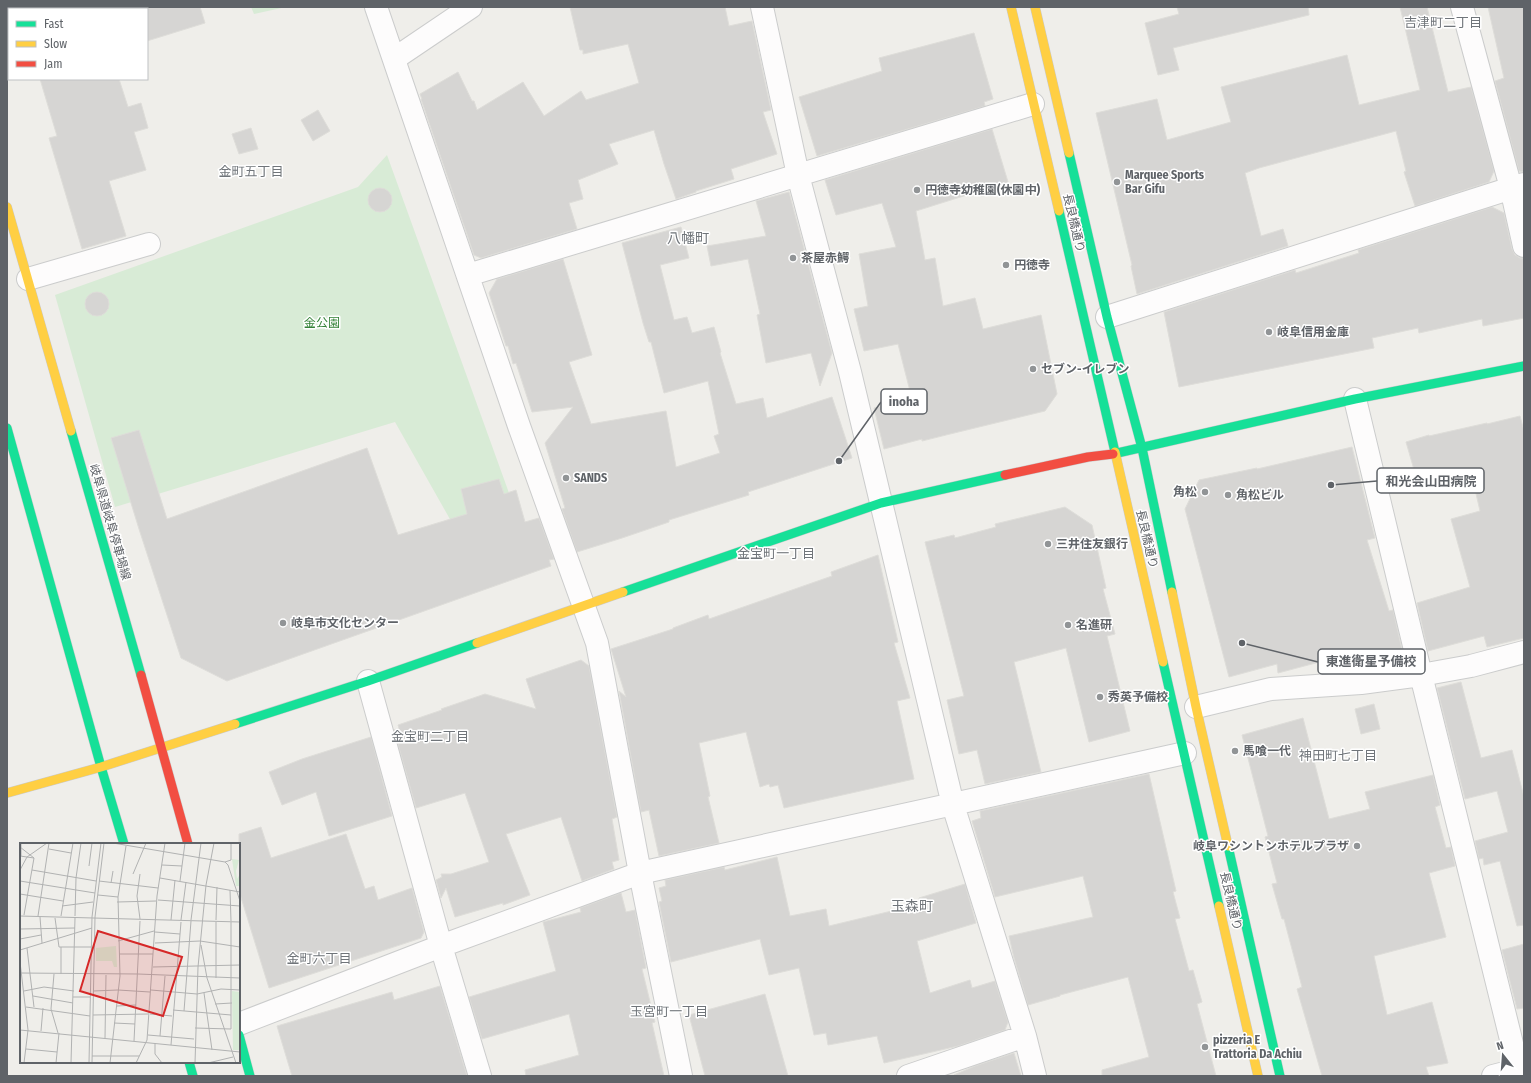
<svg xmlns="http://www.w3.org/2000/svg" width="1531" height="1083" viewBox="0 0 1531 1083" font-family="'Fira Sans Condensed','Noto Sans JP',sans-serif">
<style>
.green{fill:#d8ebd6}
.building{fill:#d6d5d3;stroke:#deddd9}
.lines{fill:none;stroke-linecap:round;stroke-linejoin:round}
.street-casing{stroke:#cbcccc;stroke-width:24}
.fast-casing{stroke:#cacacb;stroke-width:10}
.slow-casing{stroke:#cacacb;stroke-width:10}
.jam-casing{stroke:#cacacb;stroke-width:10}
.street{stroke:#fdfcfc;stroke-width:22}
.fast{stroke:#16e098;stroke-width:9}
.slow{stroke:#ffcf43;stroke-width:9}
.jam{stroke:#f24e42;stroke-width:9}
.poi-dot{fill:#919496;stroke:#fff;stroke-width:1.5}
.labels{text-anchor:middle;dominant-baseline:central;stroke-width:3;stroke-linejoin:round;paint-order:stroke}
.poi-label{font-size:12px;font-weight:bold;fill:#5f6368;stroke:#fff;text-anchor:start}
.street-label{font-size:12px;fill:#5f6368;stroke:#fff}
.park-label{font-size:12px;fill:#348238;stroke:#fff}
.neighbourhood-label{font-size:13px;fill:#70757a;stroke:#fff}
.quarter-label{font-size:14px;fill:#70757a;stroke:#fff}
.inset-road{fill:none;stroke:#b1b2b2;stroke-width:1}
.view{fill:#d62828;fill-opacity:0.15;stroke:#d62828;stroke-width:2}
.inset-edge{fill:none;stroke:#5f6368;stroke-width:2}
.leader{fill:none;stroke:#5f6368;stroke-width:1.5}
.callout-dot{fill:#5f6368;stroke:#fff;stroke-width:1.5}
.callout{fill:#fff;stroke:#5f6368;stroke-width:1.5}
.callout-label{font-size:13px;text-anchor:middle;font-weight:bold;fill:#5f6368}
</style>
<rect width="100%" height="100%" fill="#efeeea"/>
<path class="green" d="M251,7H286L254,14Z
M387,155L513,504L451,521L395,422L115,507L55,295L358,187Z"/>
<path class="building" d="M147,7H200L205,23L147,41Z
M570,7H725L729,26L752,21L771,110L763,112L777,154L731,169L734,179L696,191V192L676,199L664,164L654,130L609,144L618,164L578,180L583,199L569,203L577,229L481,258L474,255L421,99H422L420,94L458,72L472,101H474L477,110L523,82L544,116L581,91L586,100L639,83L628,44L583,54V50H580Z
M1177,7H1308L1309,15L1173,48L1179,70L1158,75L1145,23L1179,14Z
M1400,7H1427L1448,92L1471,87L1494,171L1489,182L1415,206L1404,172L1406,171L1396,131L1259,168L1245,173L1261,236L1283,229L1288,246L1137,294L1131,266L1132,265L1096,113L1157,99L1167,140L1231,122L1221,87L1347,55L1359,105L1420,90Z
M1488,7H1524V172L1519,171L1495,81L1504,78Z
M974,33L993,99L984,102L985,106L817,156L799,97L882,71L879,58Z
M40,79H119L128,107L141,103L148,128L134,132L146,170L109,181L126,236L82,249L49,138L57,136Z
M318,110L330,131L313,141L301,120Z
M251,128L258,149L239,154L232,134Z
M992,129L1008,182L916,211L925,260L935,258L943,306L975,298L983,329L1041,315L1057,394L1045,411L946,435L922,441V439L884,449L874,408L912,399L898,344L864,351L854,309L868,306L859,254L896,247L882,203L836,215L825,180Z
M368 200a12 12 0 1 1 24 0a12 12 0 1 1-24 0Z
M789,192L832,353L820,386L811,353L766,363L757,315L760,314L748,259L711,266L707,246L766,236L756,201Z
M1492,207L1504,213L1512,249L1515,255L1520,258H1524V318L1483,326L1482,319L1419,333L1418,328L1372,338L1374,348L1179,387L1164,312L1295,270L1296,273L1359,253L1358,250Z
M681,227L689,258L660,265L674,320L687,317L692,333L714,327L721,352L720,353L736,404L763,398L767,418L832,397L852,458L748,492L749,495L669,520V522L622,538L577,552L562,509L565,508L545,443L573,407L532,412L516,363L513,364L508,346H506L489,293L497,279L563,259L592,355L569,362L591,424L666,411L676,467L720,453L714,436L719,434L708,381L664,393L651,342H649L643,323L622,243Z
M85 304a12 12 0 1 1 24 0a12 12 0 1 1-24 0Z
M1520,416L1524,431V638L1487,647L1484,636L1428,651L1417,603L1470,587L1451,519L1480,511L1471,472L1419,487L1406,442L1429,435V436L1487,423V424Z
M139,430L167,519L367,448L398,535L467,514L461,489L499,479L504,494L516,490L525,522L539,518L554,559L549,560L551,566L227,681L181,658L139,529L111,438Z
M1352,447L1375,538L1367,540L1389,611L1393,610L1402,650L1364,662L1366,668L1355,671H1348L1342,656L1278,673L1277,664L1229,677L1185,509L1199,480L1257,468V469Z
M1065,507L1092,525L1106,588L1103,589L1115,634L1107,636L1130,731L1089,742L1066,648L1014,662L1041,772L985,784L977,750L959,754L947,700L964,696L925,542L954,535L955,538L996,527L995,524Z
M878,555L898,642L894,643L910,698L897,701L914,779L784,808L778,785L770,787L769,784L760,787L746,732L699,743L710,796L708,797L719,843L659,856L649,810L641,812L619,691L626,697L611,649L673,629V628L708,615L709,619L832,576L831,572Z
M581,660L589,666L617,817L612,819L619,860L612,862L614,869L582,881L561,817L506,834L530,895L503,905V903L455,917L446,888L441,898L436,880L442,877L441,874H451L489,862L465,793L416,808L394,730L399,728L398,725L442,710L441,709L485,694L536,709L526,679Z
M1461,682L1481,758L1512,750L1524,797V925L1517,926L1500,861L1484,865L1483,858L1479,859L1475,841L1508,832L1497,791L1465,799L1437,688Z
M1374,704L1380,729L1361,734L1355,709Z
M1303,718L1329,819L1370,809L1365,792L1433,775L1440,805L1435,807L1446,848L1451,847L1455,866L1429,873L1446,937L1374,956L1387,1015L1432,1002L1448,1063L1426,1067L1429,1076H1322L1297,989L1302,987L1284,919H1282L1272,884L1277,883L1265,837L1268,836L1242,735Z
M371,737L392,816L329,836L316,792L282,805L269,772L302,759Z
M1149,774L1176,891L1173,892L1180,918L1175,919L1189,971L1193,970L1202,1002L1197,1004L1216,1076H1102V1070L1149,1057L1128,977L1060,995V996L1028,1005L1014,958L1009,936L1093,917L1083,876L995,897L972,821L981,818L980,811Z
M261,827L271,858L346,834L365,889L374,886L378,900L412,888L424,932L421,938L269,988L239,891V834Z
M777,857L790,916L826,909L829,926L921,904L919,898L965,884L976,923L917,941L930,993L970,980L972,988L995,981L1008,1022L1005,1030L958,1046L884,1063L877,1036L828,1045L826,1033L814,1035L799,968L769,975L760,939L671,962L659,902L662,901L659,888L666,886L665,880L724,867L725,870Z
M621,893L626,912L635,910L646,968L642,969L655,1022L652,1023L664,1076H526L525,1070L579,1055L569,1014L482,1039L469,997L556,971L543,922L581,912L580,908Z
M1524,944V1008L1517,1009L1502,950Z
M440,986L467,1076H292L277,1026L392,992L394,1000Z
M765,994L788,1076H705L689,1015Z
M1014,1053L1021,1076H954V1075L975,1066Z"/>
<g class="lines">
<g class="street-casing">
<path id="street" d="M376,7L519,426L597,643L640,873L681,1076
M762,7L798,175L850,372L953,805L1025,1036L1035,1076
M1462,7L1511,188L1524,246
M394,59L471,7
M468,275L1033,104
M28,279L149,244
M1107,317L1524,184
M1355,399L1421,675L1520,1076
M368,681L441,946L480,1076
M1196,707L1271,689L1361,683L1421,675L1471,666L1524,652
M239,1024L441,946L640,873L1185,753
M908,1076L1025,1036
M1493,1076L1524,1068"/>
</g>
<g class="fast-casing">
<path id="fast" d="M1069,153L1107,317L1142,448L1172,592
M1059,211L1115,452
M7,428L101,767L124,844
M71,431L141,675
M1113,454L1355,399L1524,366
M623,592L881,503L1005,475
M1163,662L1219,906
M235,724L368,681L477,643
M1228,846L1280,1076
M239,1035L250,1076
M189,1062L193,1076"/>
</g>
<g class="slow-casing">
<path id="slow" d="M1011,7L1059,211
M1035,7L1069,153
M7,207L71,431
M1115,452L1163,662
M1172,592L1196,707L1228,846
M477,643L623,592
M7,793L101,767L235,724
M1219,906L1258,1076"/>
</g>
<g class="jam-casing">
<path id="jam" d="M1005,475L1088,457L1113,454
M141,675L188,844"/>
</g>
<use href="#street" class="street"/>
<use href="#fast" class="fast"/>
<use href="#slow" class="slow"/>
<use href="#jam" class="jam"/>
</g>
<g class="poi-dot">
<circle cx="1117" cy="182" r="4"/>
<circle cx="917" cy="190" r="4"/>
<circle cx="793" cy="258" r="4"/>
<circle cx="1006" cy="265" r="4"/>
<circle cx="1269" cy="332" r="4"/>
<circle cx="1033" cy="369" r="4"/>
<circle cx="566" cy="478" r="4"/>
<circle cx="1205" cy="492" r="4"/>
<circle cx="1228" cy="495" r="4"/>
<circle cx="1048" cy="544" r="4"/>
<circle cx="283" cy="623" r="4"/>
<circle cx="1068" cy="625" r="4"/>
<circle cx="1100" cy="697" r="4"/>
<circle cx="1235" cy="751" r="4"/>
<circle cx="1357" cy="846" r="4"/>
<circle cx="1205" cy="1047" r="4"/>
</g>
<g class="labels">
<g class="poi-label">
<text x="1125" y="175">Marquee Sports<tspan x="1125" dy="14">Bar Gifu</tspan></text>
<text x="925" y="190">円徳寺幼稚園(休園中)</text>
<text x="801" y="258">茶屋赤鰐</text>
<text x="1014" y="265">円徳寺</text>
<text x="1277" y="332">岐阜信用金庫</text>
<text x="1041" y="369">セブン-イレブン</text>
<text x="574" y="478">SANDS</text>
<text x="1197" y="492" text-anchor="end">角松</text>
<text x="1236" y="495">角松ビル</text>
<text x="1056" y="544">三井住友銀行</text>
<text x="291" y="623">岐阜市文化センター</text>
<text x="1076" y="625">名進研</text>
<text x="1108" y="697">秀英予備校</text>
<text x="1243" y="751">馬喰一代</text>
<text x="1349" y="846" text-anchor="end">岐阜ワシントンホテルプラザ</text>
<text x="1213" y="1040">pizzeria E<tspan x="1213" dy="14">Trattoria Da Achiu</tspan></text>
</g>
<g class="street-label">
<text transform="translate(1074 223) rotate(77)">長良橋通り</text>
<text transform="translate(110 522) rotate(74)">岐阜県道岐阜停車場線</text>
<text transform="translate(1147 539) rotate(77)">長良橋通り</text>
<text transform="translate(1231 901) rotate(77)">長良橋通り</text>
</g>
<g class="park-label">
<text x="322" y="323">金公園</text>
</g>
<g class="neighbourhood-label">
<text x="1443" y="22">吉津町二丁目</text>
<text x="251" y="171">金町五丁目</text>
<text x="776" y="553">金宝町一丁目</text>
<text x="430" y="736">金宝町二丁目</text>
<text x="1338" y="755">神田町七丁目</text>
<text x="319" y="958">金町六丁目</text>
<text x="669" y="1011">玉宮町一丁目</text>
</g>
<g class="quarter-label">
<text x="688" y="238">八幡町</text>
<text x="912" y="906">玉森町</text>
</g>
</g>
<g transform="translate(20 843)">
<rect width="220" height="220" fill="#efeeea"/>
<path d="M212,16L219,17L216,28L217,36L220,31V43H216ZM96,103L97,124H94L92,118H76V105ZM212,148L220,149L219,207H213Z" fill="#d8ebd6"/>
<path class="inset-road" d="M93,0L205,19L208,22L220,58M0,4L14,15L4,72M29,6L51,10M0,13L14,15M1,13V0M205,19L211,17V0M142,22L162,23M69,23L72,0M0,27L7,14L27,0M12,27L76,38M113,31L126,0M120,31L117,53L120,76M140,35L220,49M0,38L75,50M79,38L138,45M160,38L165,0M91,40L93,28M210,47L211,78M0,51L43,58M78,52L98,54M138,57L220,63M97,59L136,58M42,63L73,59M0,73L220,79M18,73L29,0M41,73L53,0M55,73L56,35L61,0M20,74L22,100M35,75L39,104H71M151,77L155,37M161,77L166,39M171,77L181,0M196,77L197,44M196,79V135M0,86L55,85M135,89L160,91M0,96L21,92M98,98L134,88M135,100L180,98L220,104M181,102L187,135L216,220M7,105L10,131M0,107L72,85M99,111H133M0,119L8,187L4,220M133,124L220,122M0,130L118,131L220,135M10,131L14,164M34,131L31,166L38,190M41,131V104M131,147L177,151L201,146L220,147M4,148L24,144L54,148M73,148L98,147L130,149M184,150L192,207M13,153L53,160M53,154H70M195,161L212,160M97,163L116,162M6,164L70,173M153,167L211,172M164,168L171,78M130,171L152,173M73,172L128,171M94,180L115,181M175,185L211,186V79M0,187L220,209M21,188L23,165M128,192L174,196M140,193L145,133M85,195L86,132M114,198L120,78M135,200V211L142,220M151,202L161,79M6,206L37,209M72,213H119M36,220L39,190M51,220L55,75M69,220L72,74L81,0M72,220L75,74L84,0M90,220L100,133L98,54L106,3M116,220L127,197L137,53L145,0M175,220L178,124L186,42L194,0M188,220L213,214"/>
<path class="view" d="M78,88L162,114L143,173L60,148Z"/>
<rect width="220" height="220" class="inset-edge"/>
</g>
<path class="leader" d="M839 461L881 402M1331 485L1377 481M1242 643L1318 662"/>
<g class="callout-dot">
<circle cx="839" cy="461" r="4"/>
<circle cx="1331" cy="485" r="4"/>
<circle cx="1242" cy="643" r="4"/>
</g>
<g class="callout">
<rect x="881" y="389" width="46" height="25" rx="4"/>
<rect x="1377" y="468" width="107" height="25" rx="4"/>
<rect x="1318" y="649" width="107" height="25" rx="4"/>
</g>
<g class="callout-label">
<text x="904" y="406">inoha</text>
<text x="1431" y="486">和光会山田病院</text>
<text x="1371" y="666">東進衛星予備校</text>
</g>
<rect width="1531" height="1083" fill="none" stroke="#5f6368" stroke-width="16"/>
<rect x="8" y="8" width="140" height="72" fill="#ffffff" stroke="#bfc1c3"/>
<rect x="16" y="21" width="20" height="6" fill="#16e098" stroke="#bfc1c3"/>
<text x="44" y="28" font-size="12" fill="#5f6368">Fast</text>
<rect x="16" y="41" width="20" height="6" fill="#ffcf43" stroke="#bfc1c3"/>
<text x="44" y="48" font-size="12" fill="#5f6368">Slow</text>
<rect x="16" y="61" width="20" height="6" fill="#f24e42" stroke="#bfc1c3"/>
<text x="44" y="68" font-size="12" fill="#5f6368">Jam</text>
<g transform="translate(1503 1055) rotate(343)" stroke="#ffffff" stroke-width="3" paint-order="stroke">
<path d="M0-3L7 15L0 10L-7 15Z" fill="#5f6368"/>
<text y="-6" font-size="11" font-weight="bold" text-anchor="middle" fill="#5f6368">N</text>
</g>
</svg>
